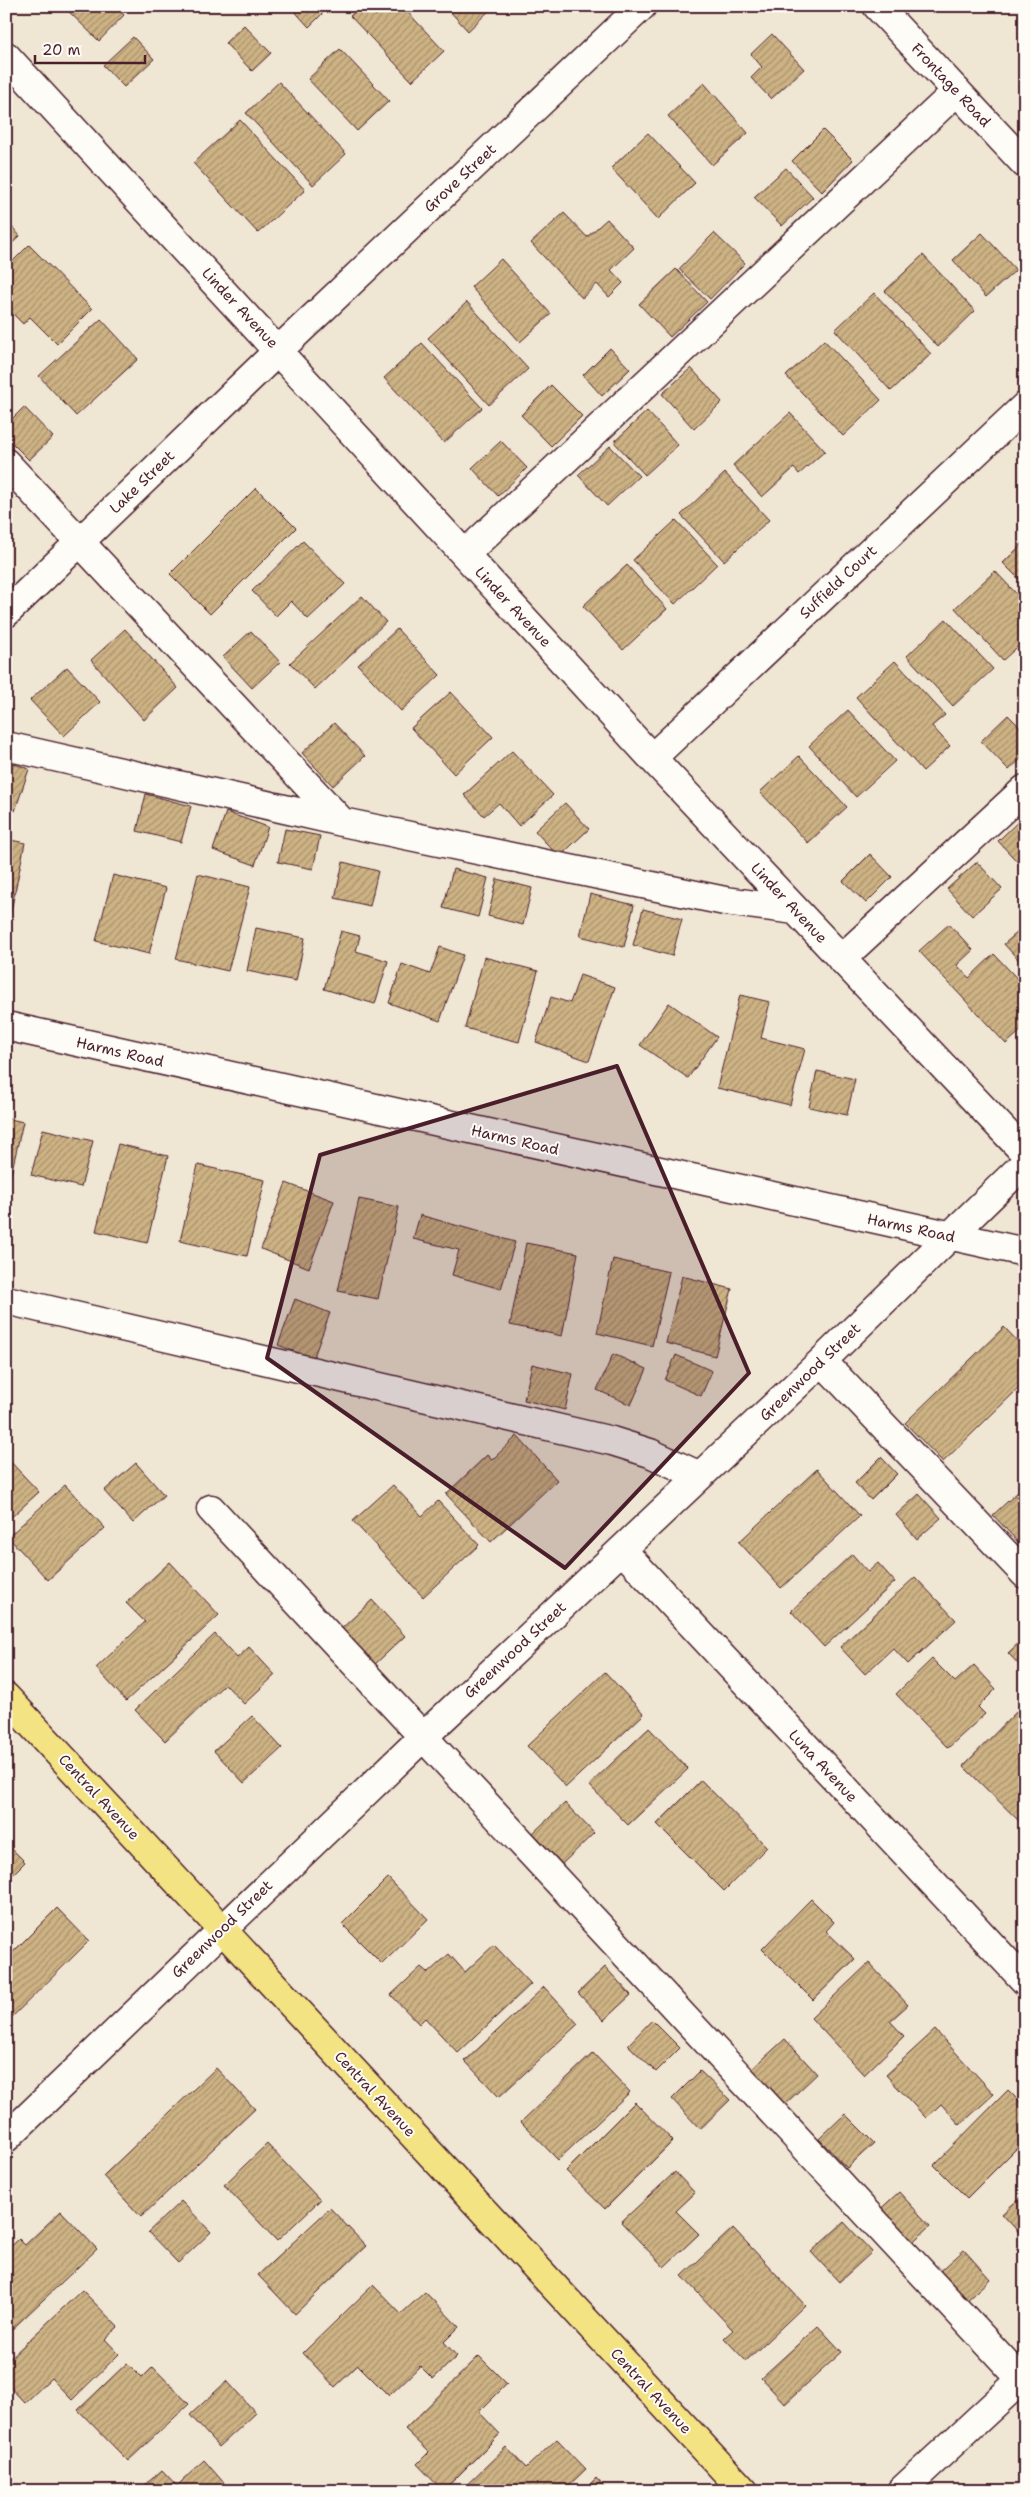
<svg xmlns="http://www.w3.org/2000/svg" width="1031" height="2497" viewBox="0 0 1031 2497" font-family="'Shantell Sans',sans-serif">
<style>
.building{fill:url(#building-hatch);stroke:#4a1f2b}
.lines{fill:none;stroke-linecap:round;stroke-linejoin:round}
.minor-casing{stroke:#4a1f2b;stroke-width:31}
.major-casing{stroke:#4a1f2b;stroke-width:31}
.minor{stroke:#fdfcf7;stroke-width:28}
.major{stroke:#f4e382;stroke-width:28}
.marked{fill:#4a1f2b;fill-opacity:0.2;stroke:#4a1f2b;stroke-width:4;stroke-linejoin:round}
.labels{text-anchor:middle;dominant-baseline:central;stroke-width:4;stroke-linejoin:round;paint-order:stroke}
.street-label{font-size:15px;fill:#4a1f2b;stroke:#fdfcf7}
</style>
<defs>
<pattern id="building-hatch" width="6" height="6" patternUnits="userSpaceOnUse" patternTransform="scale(1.25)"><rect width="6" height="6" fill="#cdb384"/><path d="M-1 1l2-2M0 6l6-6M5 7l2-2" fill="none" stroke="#a8916c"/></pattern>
</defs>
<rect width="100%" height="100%" fill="#efe6d4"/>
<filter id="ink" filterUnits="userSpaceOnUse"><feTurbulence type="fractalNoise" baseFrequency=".02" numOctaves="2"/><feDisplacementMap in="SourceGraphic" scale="10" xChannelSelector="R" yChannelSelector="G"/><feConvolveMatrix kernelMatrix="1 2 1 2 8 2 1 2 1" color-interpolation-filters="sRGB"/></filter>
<g filter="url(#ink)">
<path class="building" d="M63,6H114L124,15L99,41Z
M290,6H326L328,8L309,27Z
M361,6H367L376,16L386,6H402L444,51L412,81L350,16Z
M445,6H494L468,31Z
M244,25L271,53L252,71L225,43Z
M772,34L804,69L771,99L751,78L762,67L751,54Z
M133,37L154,59L124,87L103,65Z
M340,49L389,101L357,131L308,79Z
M279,82L346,154L313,185L246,113Z
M704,83L748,133L712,165L668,116Z
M240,120L305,190L258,233L193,163Z
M823,130L853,160L822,192L792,161Z
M648,133L695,183L658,219L611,168Z
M786,168L813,197L782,226L754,197Z
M564,213L587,237L607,219L634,248L611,270L623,283L609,297L597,284L582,298L531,243Z
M6,220L20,236L6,249Z
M714,233L745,263L710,299L679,269Z
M982,233L1016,270L986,297L953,260Z
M29,245L92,309L57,344L30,317L23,324L6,307V268Z
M923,255L975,311L938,347L885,291Z
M501,259L551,314L520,342L471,287Z
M676,269L707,302L670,337L639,304Z
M874,293L931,354L891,391L835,330Z
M467,302L528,369L489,405L428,338Z
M101,319L138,359L76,416L39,376Z
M824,340L881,400L843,436L786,376Z
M422,343L482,408L444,443L384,378Z
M610,348L630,369L602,396L583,375Z
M691,368L722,402L694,429L662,394Z
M551,385L582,416L551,446L521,415Z
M24,407L53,437L29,460L6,437V425Z
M647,411L678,445L645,475L614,442Z
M790,413L825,451L799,474L794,468L762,497L733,465Z
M501,441L527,468L498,496L472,468Z
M610,446L639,476L607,506L578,475Z
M725,473L769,520L724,561L681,515Z
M256,488L296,528L210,614L170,574Z
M676,520L717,564L675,604L633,560Z
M303,541L345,584L308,619L291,601L276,616L252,591Z
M1025,541V585L1003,563Z
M627,565L667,609L623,650L583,606Z
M995,571L1025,603V640L1003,660L955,608Z
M362,596L386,622L315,689L290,663Z
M946,619L993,669L953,706L907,656Z
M125,629L178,688L144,720L91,660Z
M397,629L440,675L401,711L358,665Z
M251,631L280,662L252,688L223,657Z
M895,661L945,715L932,726L950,746L923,771L856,697Z
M67,667L100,702L64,736L30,700Z
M451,692L493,737L454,774L411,728Z
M848,710L895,761L856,797L809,746Z
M1008,715L1025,732V755L1009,770L981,741Z
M334,723L365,756L333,786L302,753Z
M512,751L553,795L519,826L499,803L484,816L464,795Z
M799,756L847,807L808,843L760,792Z
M6,761L29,769L15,811L6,808Z
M146,794L191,806L181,842L137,831Z
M565,803L589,829L559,857L535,831Z
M226,812L268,827L255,865L213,850Z
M1025,815V870L998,841Z
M285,829L320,836L313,869L278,862Z
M6,839L25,843L9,921H6Z
M870,854L892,877L866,903L843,881Z
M343,862L378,871L370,906L335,898Z
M977,862L1002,889L972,916L947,889Z
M453,869L488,878L478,917L443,908Z
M198,874L250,887L228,971L176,959Z
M113,875L166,888L149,954L96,941Z
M497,879L532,888L523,925L488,916Z
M590,894L634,905L624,947L580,936Z
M643,909L682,919L672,956L633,945Z
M949,924L973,950L957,965L969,978L994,954L1025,987V1027L1006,1044L919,951Z
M1025,926V967L1004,944Z
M256,928L305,938L296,981L247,971Z
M341,931L360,936L356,951L388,961L375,1004L324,989Z
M440,947L463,955L440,1021L389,1003L402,964L430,974Z
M484,957L538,971L519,1042L465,1028Z
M580,975L615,987L589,1061L536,1042L551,997L570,1003Z
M740,995L770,1002L761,1038L805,1049L790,1105L717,1088Z
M669,1003L717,1037L688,1078L640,1045Z
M817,1071L855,1079L847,1115L809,1107Z
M6,1118L23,1122L9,1183L6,1182Z
M43,1129L93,1141L81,1187L31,1175Z
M118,1144L168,1156L147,1243L96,1231Z
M198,1165L265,1180L247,1256L180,1241Z
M286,1183L334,1201L309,1268L261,1249Z
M359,1199L399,1207L378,1299L338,1291Z
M420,1215L515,1242L501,1289L452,1275L459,1250L413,1239Z
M526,1243L578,1253L562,1336L510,1325Z
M613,1259L669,1272L652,1346L597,1333Z
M682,1276L732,1289L715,1356L666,1343Z
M295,1299L330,1313L313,1359L278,1345Z
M1004,1327L1025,1349V1382L943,1462L905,1423Z
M613,1354L647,1369L631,1405L597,1390Z
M676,1355L712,1371L701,1396L665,1380Z
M532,1364L573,1374L565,1410L524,1400Z
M517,1436L557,1480L491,1542L446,1494L487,1455L492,1460Z
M6,1457L39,1492L6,1522Z
M881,1457L897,1474L871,1500L855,1483Z
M136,1463L164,1495L133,1523L104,1491Z
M817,1469L860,1516L781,1588L739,1542Z
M65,1485L105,1528L48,1580L8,1537Z
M393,1485L422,1516L438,1501L479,1545L423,1597L353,1521Z
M1021,1489L1025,1493V1536L1018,1542L993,1515Z
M919,1494L941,1518L917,1539L896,1515Z
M852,1554L868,1572L878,1563L895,1582L824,1647L791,1611Z
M170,1562L219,1615L126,1701L96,1668L145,1622L126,1603Z
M915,1577L956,1620L908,1664L893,1648L865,1674L840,1647Z
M372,1600L405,1636L373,1666L340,1630Z
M215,1634L237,1658L249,1647L275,1675L244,1704L225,1684L165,1741L135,1710Z
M1025,1637V1671L1008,1653Z
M932,1659L955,1682L974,1665L996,1689L978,1707L985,1714L948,1748L896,1694Z
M605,1672L644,1714L566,1787L527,1746Z
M1020,1708L1025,1712V1827L963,1766Z
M252,1716L282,1748L244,1783L214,1751Z
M649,1728L688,1769L628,1825L589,1785Z
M701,1780L767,1847L724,1891L657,1824Z
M565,1803L594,1833L562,1864L533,1833Z
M6,1843L25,1862L6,1881Z
M388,1878L428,1919L382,1964L342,1924Z
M811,1899L834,1922L826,1931L855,1959L813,2000L762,1949Z
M57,1908L89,1941L6,2023V1959Z
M494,1945L531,1984L458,2053L425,2018L419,2024L391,1995L421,1967L428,1973L449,1954L465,1972Z
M869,1963L908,2005L890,2021L904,2036L864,2075L811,2018Z
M605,1967L631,1995L604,2020L578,1993Z
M544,1987L578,2024L499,2097L465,2061Z
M652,2020L680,2048L656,2072L628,2045Z
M935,2030L994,2094L960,2125L941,2104L926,2118L886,2075Z
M785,2039L817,2074L783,2106L751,2070Z
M593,2053L630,2092L558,2160L521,2122Z
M216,2068L255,2109L141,2217L103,2176Z
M700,2071L730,2100L700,2129L672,2099Z
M1008,2090L1025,2107V2140L967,2198L934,2165Z
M635,2102L673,2141L605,2209L566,2171Z
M845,2114L874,2143L847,2168L819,2139Z
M267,2144L320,2200L277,2241L224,2185Z
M675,2172L695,2193L676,2211L699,2234L664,2267L621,2222Z
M899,2192L930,2226L906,2248L875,2214Z
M1025,2193V2239L1002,2214Z
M181,2201L211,2232L178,2263L148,2232Z
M330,2208L366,2246L295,2314L258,2275Z
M61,2211L97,2249L6,2335V2251L19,2239L25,2245Z
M844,2222L872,2252L839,2282L811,2252Z
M733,2228L805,2305L746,2361L724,2338L733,2330L682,2276Z
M964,2250L990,2279L963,2304L936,2275Z
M373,2285L401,2314L425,2292L459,2327L444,2342L457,2356L433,2379L420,2366L389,2396L358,2365L335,2387L303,2353Z
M82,2290L118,2327L105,2339L119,2354L72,2400L51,2378L25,2403L6,2383V2362Z
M818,2326L842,2352L785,2404L761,2378Z
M479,2356L507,2384L479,2412L500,2434L443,2491L417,2464L429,2452L405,2429Z
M127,2363L142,2378L153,2367L189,2404L128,2461L78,2410Z
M227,2381L256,2413L219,2447L190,2415Z
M557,2439L586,2469L563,2491H460L506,2447L526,2468Z
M204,2460L224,2483L216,2491H138L162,2470L177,2486Z
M596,2478L608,2491H583Z"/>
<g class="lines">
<g class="minor-casing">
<path id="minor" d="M877,6L1025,164
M6,56L652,758L1025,1153
M6,463L342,822
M465,554L957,91
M6,613L279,350L642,6
M6,746L342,822L725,901L795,910
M652,758L1025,406
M841,959L1025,789
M6,1026L1025,1252
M6,1300L612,1441L650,1453L700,1476
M822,1361L1025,1574
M211,1509L1021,2379
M622,1550L1025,1981
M6,2138L423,1737L822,1361L1025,1163
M901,2491L1025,2376"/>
</g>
<g class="major-casing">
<path id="major" d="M6,1697L744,2491"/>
</g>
<use href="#minor" class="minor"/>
<use href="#major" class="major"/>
</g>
</g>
<path class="marked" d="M617,1066L749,1373L565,1568L267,1358L320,1155Z"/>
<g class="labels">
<g class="street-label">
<text transform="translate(951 85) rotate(47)">Frontage Road</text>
<text transform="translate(460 178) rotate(-43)">Grove Street</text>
<text transform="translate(240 308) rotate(47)">Linder Avenue</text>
<text transform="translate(142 482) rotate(-44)">Lake Street</text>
<text transform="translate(838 582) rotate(-43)">Suffield Court</text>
<text transform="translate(513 607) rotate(47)">Linder Avenue</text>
<text transform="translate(789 903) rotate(47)">Linder Avenue</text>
<text transform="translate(120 1052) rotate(13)">Harms Road</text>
<text transform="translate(515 1140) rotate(13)">Harms Road</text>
<text transform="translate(911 1228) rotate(12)">Harms Road</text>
<text transform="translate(810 1372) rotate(-44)">Greenwood Street</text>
<text transform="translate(515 1650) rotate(-43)">Greenwood Street</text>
<text transform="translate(823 1766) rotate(47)">Luna Avenue</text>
<text transform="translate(99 1797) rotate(47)">Central Avenue</text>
<text transform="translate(222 1929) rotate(-44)">Greenwood Street</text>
<text transform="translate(375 2094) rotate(47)">Central Avenue</text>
<text transform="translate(651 2391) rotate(47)">Central Avenue</text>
</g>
</g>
<rect width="1031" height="2497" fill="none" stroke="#fdfcf7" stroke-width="25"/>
<rect x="12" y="12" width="1006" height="2472" fill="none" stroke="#4a1f2b" stroke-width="2" filter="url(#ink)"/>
<path d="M35 55v8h110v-8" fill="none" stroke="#4a1f2b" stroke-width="2.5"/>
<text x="42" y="55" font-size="15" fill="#4a1f2b" stroke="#fdfcf7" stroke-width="4" paint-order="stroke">20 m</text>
</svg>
